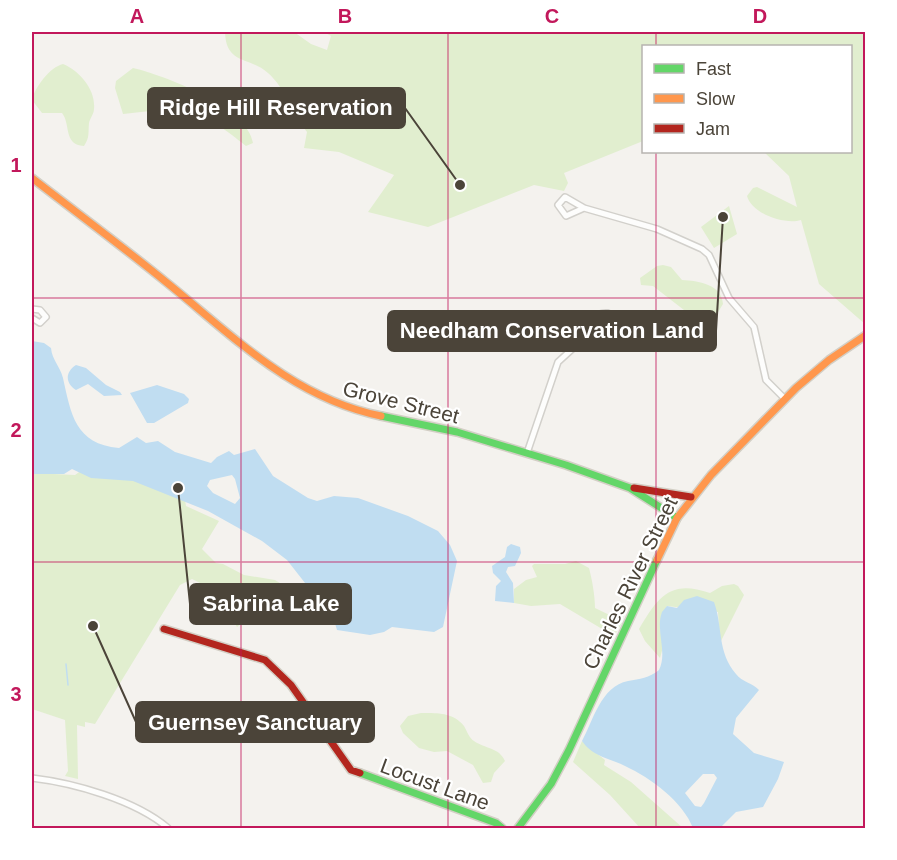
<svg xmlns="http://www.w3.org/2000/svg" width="897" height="860" viewBox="0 0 897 860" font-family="Arial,sans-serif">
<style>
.green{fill:#e1eecf}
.water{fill:#c0ddf1;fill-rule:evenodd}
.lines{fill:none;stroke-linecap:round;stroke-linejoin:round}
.stream{stroke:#c0ddf1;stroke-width:1.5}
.street-casing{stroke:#d2d0cb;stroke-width:8}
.fast-casing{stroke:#d3cfc5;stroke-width:10}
.slow-casing{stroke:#d3cfc5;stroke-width:10}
.jam-casing{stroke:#d3cfc5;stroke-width:10}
.street{stroke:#fdfdfc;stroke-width:5}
.fast{stroke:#63d668;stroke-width:7}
.slow{stroke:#ff974d;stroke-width:7}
.jam{stroke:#b3261e;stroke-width:7}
.grid{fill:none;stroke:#c2185b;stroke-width:1.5;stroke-opacity:0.55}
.labels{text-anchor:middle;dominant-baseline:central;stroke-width:4.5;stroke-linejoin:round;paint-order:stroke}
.street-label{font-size:21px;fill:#4b4439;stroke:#fff}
.leader{fill:none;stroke:#4b4439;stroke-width:2}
.callout-dot{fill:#4b4439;stroke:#fff;stroke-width:2}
.callout{fill:#4b4439;stroke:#4b4439;stroke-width:2}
.callout-label{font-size:22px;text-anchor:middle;font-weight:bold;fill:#fff}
.neatline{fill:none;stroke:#c2185b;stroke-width:2}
.grid-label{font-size:20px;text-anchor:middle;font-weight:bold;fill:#c2185b}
</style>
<rect width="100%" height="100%" fill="#f4f2ee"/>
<path class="green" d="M225,32H294L311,44L327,50L331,36L324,32H865V324L819,284L801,220C785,225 752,214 747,196L753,188L757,187L797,207L789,176L764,152H850V46H644L643,141L564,173L568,183L564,191L534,185L428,227L368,212L394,175L339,152L304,148L307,132C293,114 286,89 268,73C249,56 226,65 225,32Z
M63,64C80,71 96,90 94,109C94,114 90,118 89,123C88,133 90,137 84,146C63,145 71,124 62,113H42L32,100C35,87 50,67 63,64Z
M133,68C163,75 248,107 253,143L246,146C235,137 207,114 192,116C186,116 180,121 173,122L150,111L123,114L115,88L116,81Z
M729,206L737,234L714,248L701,227Z
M663,265L671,267L682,280C698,281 722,284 723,304L715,317H693L653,286L641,285L640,278L657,266Z
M82,470L136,480L185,500L186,506L219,521L202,549L216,563L223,564L244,575L275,580L301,596L284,600L279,604L276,614L267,617L251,614L237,627L234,622L236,601L192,579L180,585L95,724L85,722V727L77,725L78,779L65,776L68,771L65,720L32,709V473L75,475Z
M576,561L589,568C592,579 595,596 595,608L620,620L622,623L614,636L560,604L531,606L514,603V589L526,580L537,577L532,566L534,564H565Z
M734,584L738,586L744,595L720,643L718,612L667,606L660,628L663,647L660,658L645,641L639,629C658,597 670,579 710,593L722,586Z
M421,713C436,713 453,712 464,726C467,731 469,738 474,741C485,749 499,747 505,761L494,773L491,782L483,783L473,765L447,751L434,752L419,748L403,733L400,726L408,716Z
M582,741L605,760L604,765L631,782L683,828H640L610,795L573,762Z"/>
<path class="water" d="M32,341L44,343L51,348C52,360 60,366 63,378C71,414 75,444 119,448L137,437L146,443L158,441L175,452L211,463L217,457L229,451L234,455L255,449L273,476L308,498L317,501L334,496L358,498L408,516L438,531L450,545L457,561L443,627L434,632L392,627L384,632L370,635L337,630L334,620L287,560L262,541L208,511L133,481L91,478L72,469L64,474H32ZM232,475L235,479L240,498L235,504L213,493L207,486L210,480Z
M76,365L86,368L106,385L120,392L122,395L104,396L88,384L76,390C65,383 65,372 76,365Z
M157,385L184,394L189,399L188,403L154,423H147L130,393Z
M511,544L520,547L521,553L515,566L508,567L506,572L513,583L514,603L495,601L496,586L501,581L493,573L492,566L505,557L507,547Z
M697,596L714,602C723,627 717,652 736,674C742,682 753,683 759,690L736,718L733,734L754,753L784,762L778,779L763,807L736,812L720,828H693C683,802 651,778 625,766C609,758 593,757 582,741C593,721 601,686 628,681C640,679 649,678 659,670C668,652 655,630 662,612L667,606L677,608L684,600ZM703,774H714L717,778L704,803L701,807L695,806L685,793Z"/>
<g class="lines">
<path class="stream" d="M66,664L68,685"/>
<g class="street-casing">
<path id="street" d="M584,208L566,216L558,205L565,197L584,208L657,229L702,249L709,255L729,298L754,327L766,380L784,398
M32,309L40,310L46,317L40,323L32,318
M527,453L558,362L591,332C590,320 595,312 608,313C616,329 604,332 591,332
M32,778C74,783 135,800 168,828"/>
</g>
<g class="fast-casing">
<path id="fast" d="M381,416L457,432L566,465L630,488L677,518
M360,773L496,823L502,828
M518,828L551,784L569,750L657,560"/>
</g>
<g class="slow-casing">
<path id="slow" d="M32,178C77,213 122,246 166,282C233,336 293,398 381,416
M657,560L677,518L711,475L796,388L829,360L866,335"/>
</g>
<g class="jam-casing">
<path id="jam" d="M634,488L691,497
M164,629L265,660L291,685L351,770L360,773"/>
</g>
<use href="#street" class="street"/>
<use href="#fast" class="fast"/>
<use href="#slow" class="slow"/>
<use href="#jam" class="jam"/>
</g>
<path class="grid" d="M241,32V828M448,32V828M656,32V46M656,152V828M32,298H866M32,562H866"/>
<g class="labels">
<g class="street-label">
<text transform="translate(401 402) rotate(14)">Grove Street</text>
<text transform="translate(630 583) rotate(-64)">Charles River Street</text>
<text transform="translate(435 784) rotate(20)">Locust Lane</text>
</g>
</g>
<path class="leader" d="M460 185L405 108M723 217L716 331M178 488L190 604M93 626L136 722"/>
<g class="callout-dot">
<circle cx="460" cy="185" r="6"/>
<circle cx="723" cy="217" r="6"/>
<circle cx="178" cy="488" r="6"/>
<circle cx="93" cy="626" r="6"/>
</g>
<g class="callout">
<rect x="148" y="88" width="257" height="40" rx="6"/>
<rect x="388" y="311" width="328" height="40" rx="6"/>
<rect x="190" y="584" width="161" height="40" rx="6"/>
<rect x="136" y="702" width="238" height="40" rx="6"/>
</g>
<g class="callout-label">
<text x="276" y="115">Ridge Hill Reservation</text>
<text x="552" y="338">Needham Conservation Land</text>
<text x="271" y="611">Sabrina Lake</text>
<text x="255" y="730">Guernsey Sanctuary</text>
</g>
<rect width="897" height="860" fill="none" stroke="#ffffff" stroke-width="66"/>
<rect x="642" y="45" width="210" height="108" fill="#ffffff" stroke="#b7b4b0" stroke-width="1.5"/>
<rect x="654" y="64" width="30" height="9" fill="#63d668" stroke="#b7b4b0" stroke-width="1.5"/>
<text x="696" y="75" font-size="18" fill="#4b4439">Fast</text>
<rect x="654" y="94" width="30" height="9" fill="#ff974d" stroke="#b7b4b0" stroke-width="1.5"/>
<text x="696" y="105" font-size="18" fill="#4b4439">Slow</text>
<rect x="654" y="124" width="30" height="9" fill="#b3261e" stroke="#b7b4b0" stroke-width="1.5"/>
<text x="696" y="135" font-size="18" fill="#4b4439">Jam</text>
<rect x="33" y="33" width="831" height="794" class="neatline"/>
<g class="grid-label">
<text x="137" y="23">A</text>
<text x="345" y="23">B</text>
<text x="552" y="23">C</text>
<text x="760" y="23">D</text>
<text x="16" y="172">1</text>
<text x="16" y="437">2</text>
<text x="16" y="701">3</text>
</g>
</svg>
